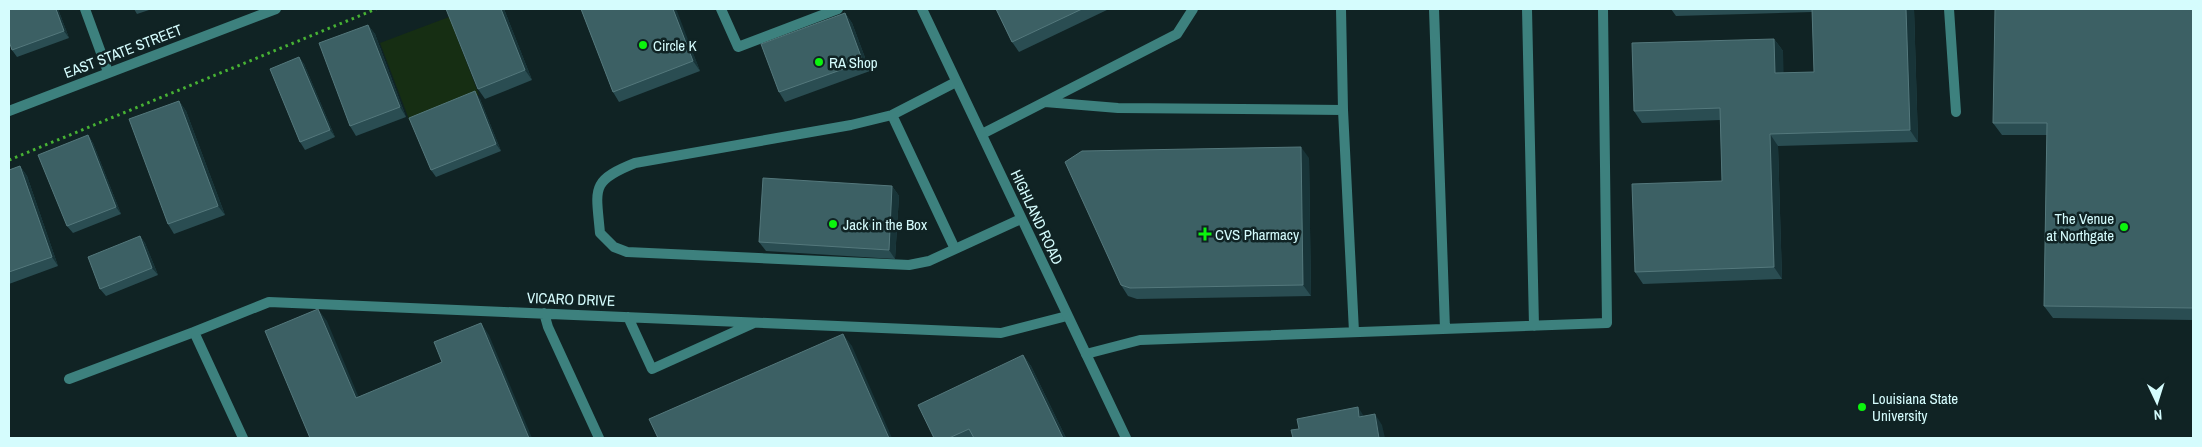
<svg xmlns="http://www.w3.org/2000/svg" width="2202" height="447" viewBox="0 0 2202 447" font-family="'Archivo Narrow',sans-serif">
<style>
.green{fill:#162e13}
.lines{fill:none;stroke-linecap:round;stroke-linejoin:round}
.path{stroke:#47b234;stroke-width:3;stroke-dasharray:2.5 4;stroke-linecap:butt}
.service{stroke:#3d817e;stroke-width:10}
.minor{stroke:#3d817e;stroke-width:10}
.tertiary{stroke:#3d817e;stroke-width:10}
.wall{fill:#2a4d52}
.shaded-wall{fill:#183438}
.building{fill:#3c6064;stroke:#54787c}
.poi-dot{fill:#0bf40d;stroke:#102324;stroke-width:2}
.labels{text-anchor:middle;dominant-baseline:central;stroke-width:5;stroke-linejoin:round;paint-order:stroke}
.poi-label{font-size:15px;fill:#d5fcfd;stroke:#102324;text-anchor:start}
.street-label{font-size:15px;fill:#d5fcfd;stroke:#102324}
</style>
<rect width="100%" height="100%" fill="#102324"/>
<path class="green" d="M449,17L479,95L410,122L380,43Z"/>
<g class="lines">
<path class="path" d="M9,160L376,9"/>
<path class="service" d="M721,9L738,47L838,9
M1341,9L1343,110
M1434,9L1445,329
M1527,9L1534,326
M1949,9L1956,112
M956,82L892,115L851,125L635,163C590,181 596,188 600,233L614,247L627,252L909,265L929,261L1021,219
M1045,102L1118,108L1343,110L1354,332
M892,115L955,249
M982,134L1177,34L1193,9
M544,313L548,327L599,438
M628,317L652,369L754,323
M1086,354L1140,340L1607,323L1603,9
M69,379L194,332
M243,438L194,332L269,302L1001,333L1067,316"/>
<path class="minor" d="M85,9L108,72
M9,111L276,9"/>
<path class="tertiary" d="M922,9L1126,438"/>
</g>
<path class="wall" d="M9,9H58L69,38L17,57L12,50Z
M134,9H152L137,14Z
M504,9L532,80L485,99L478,89Z
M581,9H675L700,71L619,102L613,92Z
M996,9H1109L1019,52L1012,42Z
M1671,9H1914L1918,142L1778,146L1782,279L1643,284L1635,272L1722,181L1720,120L1642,123L1634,111L1774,39L1783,51V73L1814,72L1812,12L1676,16Z
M2193,9V320L2053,318L2044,306L2047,135H2002L1993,123Z
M845,13L852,23L870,71L785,102L779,92Z
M368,25L375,34L406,117L356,136L350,126Z
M299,57L304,64L335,137L305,150L300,142Z
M480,99L501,151L436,177L431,170Z
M179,101L186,111L225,215L174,234L168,224Z
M88,135L93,143L121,214L73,233L67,226Z
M1309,158L1311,296L1137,299L1128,296L1121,285Z
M20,166L27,176L58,266L9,284V170Z
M892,186L899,196L895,259L766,251L759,242Z
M140,236L145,243L158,275L106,296L100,289Z
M1023,355L1031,366L1066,438H934Z"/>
<path class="shaded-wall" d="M56,9H58L69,38L64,31Z
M501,9H504L532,80L525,70Z
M673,9H675L677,11L700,71L693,61Z
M1906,9H1914L1918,142L1910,130Z
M845,13L852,23L870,71L863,62Z
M368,25L375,34L406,117L400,107Z
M1774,39L1783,51L1784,85L1775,73Z
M299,57L304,64L335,137L330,130Z
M475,91L480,99L501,151L496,144Z
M179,101L186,111L225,215L218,206Z
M1770,134L1778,146L1782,279L1774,267Z
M88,135L93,143L121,214L116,207Z
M1301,147L1309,158L1311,296L1303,285Z
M20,166L27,176L58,266L52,257Z
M892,186L899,196L895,259L889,250Z
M140,236L145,243L158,275L152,268Z
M318,309L327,321L364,410L356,398Z
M481,323L489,335L532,438H529Z
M843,334L852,346L892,438H889Z
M1023,355L1031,366L1066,438H1063Z
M1358,407L1365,418L1359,417Z
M1375,414L1382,425L1385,438H1379Z"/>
<path class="building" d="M9,9H56L64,31L12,50L9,41Z
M446,9H501L525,70L478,89Z
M581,9H673L693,61L613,92Z
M996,9H1082L1012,42Z
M1812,9H1906L1910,130L1770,134L1774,267L1635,272L1632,184L1722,181L1720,108L1634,111L1632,43L1774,39L1775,73L1814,72Z
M1995,9H2193V308L2044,306L2047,123H1993Z
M845,13L863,62L779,92L761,44Z
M368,25L400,107L350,126L319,43Z
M299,57L330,130L300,142L270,69Z
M475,91L496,144L431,170L409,118Z
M179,101L218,206L168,224L129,119Z
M88,135L116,207L67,226L38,155Z
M1301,147L1303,285L1130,288L1121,285L1065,162L1082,151Z
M20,166L52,257L9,272V170Z
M763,178L892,186L889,250L759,242Z
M140,236L152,268L100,289L88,257Z
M318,309L356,398L442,362L434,342L481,323L529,438H310L265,331Z
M843,334L889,438H658L649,419Z
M1023,355L1063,438H974L969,429L949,438H934L918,405Z
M1358,407L1359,417L1375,414L1379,438H1293L1291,430L1299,429L1297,419Z"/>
<g class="poi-dot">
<circle cx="643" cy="45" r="5"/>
<circle cx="819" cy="62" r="5"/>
<circle cx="833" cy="224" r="5"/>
<circle cx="2124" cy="227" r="5"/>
<path d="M1202.5 226.5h5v5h5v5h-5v5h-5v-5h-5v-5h5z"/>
<circle cx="1862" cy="407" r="5"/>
</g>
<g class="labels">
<g class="poi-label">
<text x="653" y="45">Circle K</text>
<text x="829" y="62">RA Shop</text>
<text x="2114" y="218" text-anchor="end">The Venue<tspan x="2114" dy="17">at Northgate</tspan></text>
<text x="843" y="224">Jack in the Box</text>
<text x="1215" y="234">CVS Pharmacy</text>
<text x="1872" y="398">Louisiana State<tspan x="1872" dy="17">University</tspan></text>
</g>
<g class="street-label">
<text transform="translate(123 51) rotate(-21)">EAST STATE STREET</text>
<text transform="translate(1037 217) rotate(65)">HIGHLAND ROAD</text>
<text transform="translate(571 299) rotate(2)">VICARO DRIVE</text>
</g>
</g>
<rect width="2202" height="447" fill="none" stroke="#d5fcfd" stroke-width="20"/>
<g transform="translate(2157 402) rotate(176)" stroke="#102324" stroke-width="4" paint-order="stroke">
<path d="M0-4L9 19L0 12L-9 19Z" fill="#d5fcfd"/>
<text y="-8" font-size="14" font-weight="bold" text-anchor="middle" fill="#d5fcfd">N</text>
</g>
</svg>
